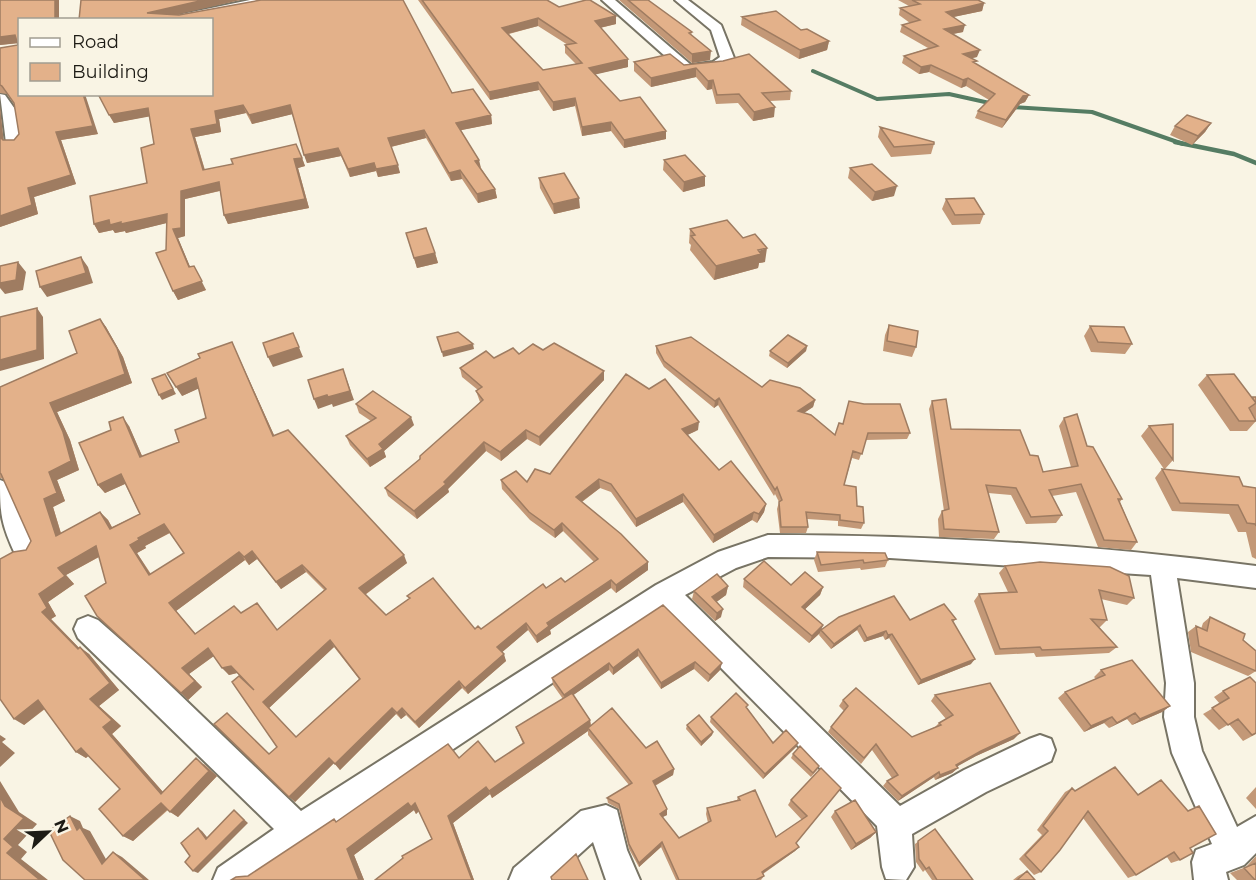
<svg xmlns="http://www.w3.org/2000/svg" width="1256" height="880" viewBox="0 0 1256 880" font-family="Montserrat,sans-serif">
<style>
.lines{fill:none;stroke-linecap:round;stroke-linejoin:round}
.stream-far1{stroke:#557c63;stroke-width:4}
.stream{stroke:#557c63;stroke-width:4.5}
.street-casing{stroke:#787465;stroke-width:4}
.street{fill:#fff;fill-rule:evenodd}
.wall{fill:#c39877;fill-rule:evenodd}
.shaded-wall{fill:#9f7c61}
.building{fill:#e3b18a;stroke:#9f7c61;stroke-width:1.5;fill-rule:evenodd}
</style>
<rect width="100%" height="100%" fill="#f9f4e4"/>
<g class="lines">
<path class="stream-far1" d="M813,71L877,99L949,94L994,104
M1010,107L1092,112L1183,144"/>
<path class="stream" d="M1175,142L1234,154L1256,163"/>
<g class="street-casing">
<path id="street" d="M250,0H276L270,4L182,20H153Z
M602,0H615L691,65L713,62L720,57L711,30L675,0H688L721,25L734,58L722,68L683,72Z
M0,94L5,95L17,112L22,143L19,146H9L6,143Z
M0,480L8,483L12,490L38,548L34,556L25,559L16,556C1,524 0,515 0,480Z
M768,535C931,535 1095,545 1256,566V588L1177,578L1194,683V717L1202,751L1237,827L1256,816V853L1244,865L1226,872L1228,880H1194L1192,862L1196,850L1212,844L1172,753L1164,717L1166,683L1151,575L890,558L768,557L736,568L685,595L900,806L964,770L1029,739L1040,735L1051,739L1055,750L1051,761L986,792L912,834L914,867L906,880L886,879L882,867L877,826L663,609L257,880H213L218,868L274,829L78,638L74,629L78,620L88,616L98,620L148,664L301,811L656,585L718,552Z
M606,805L617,810L627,850L640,880H606L593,842L551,880H509L514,868L581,811Z"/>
</g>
<use href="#street" class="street"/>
</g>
<path class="wall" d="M0,0H59V20H20L98,134L61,140L76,184L34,197L38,214L0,227V107L3,140H14L19,134L14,104L7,94L0,93V48L18,45L17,43L0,45Z
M81,0H240L176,14L452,93L491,115L492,124L461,130L481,168L495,189L497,198L478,203L462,179L451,181L426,138L391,147L400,173L378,177L376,171L350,177L341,156L307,163L292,114L252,124L246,113L219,119L221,132L195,137L205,170L302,158L305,166L298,168L309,208L228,224L224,215L220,191L185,199V236L178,238L190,267L206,290L178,300L173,291L166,250V223L126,233L125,231L115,233L113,230L99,233L94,224L147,183L154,144L149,116L114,123L98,94Z
M418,0H547L559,7L616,16V24L600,28L628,67L595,74L620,101L666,131V139L624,148L611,131L582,136L575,106L553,111L539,90L490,100ZM538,26L568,45H565V53L576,64L543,70L509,34Z
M619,0H648L692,32L691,35L710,60L692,63Z
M898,0H978L984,3L982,11L953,17L963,32L953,34L977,57L971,58L976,64L1029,95L1025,102L1020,104L1002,128L975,118L978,111L989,100L966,86L961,88L929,72L919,74L902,63L904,56L928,48L900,32L902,25L910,23L899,15L900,8L909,6Z
M742,17L801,30L829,41L827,50L799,59L741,25Z
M634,62L684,65L791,91L790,100L770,101L774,117L753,121L738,103L716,104L712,89L707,90L696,77L651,87L634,71Z
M1211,123L1205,132L1192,145L1170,135L1175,126Z
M880,127L934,144L931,154L891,157L878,137Z
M664,160L705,176V186L683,192L663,170Z
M850,168L894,196L872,201L848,178Z
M539,178L580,208L554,214L540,188Z
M946,199L984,214L980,224L952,225L942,209Z
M690,229L765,262L759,263L758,268L714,280L690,250L691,245L689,243Z
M406,233L435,253L438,263L417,268Z
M100,319L106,327L123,357L132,383L57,412L70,440L79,470L57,480L65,501L53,507L61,533L100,512L108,520L112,527L140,514L125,484L105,493L98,485L129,426L142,456L179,442L206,418L199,388L182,396L200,358L232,342L274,435L407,563L365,595L386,615L409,599L407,596L475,629H481L546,588L565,582L594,562L563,531L555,538L530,520L502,489L501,480L527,482L698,430L687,435L719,470L766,504L764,512L757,523L752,520L713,543L683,502L636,527L611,492L600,488L582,502L648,562V570L616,593L611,588L550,630L551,634L537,643L528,630L502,652L506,661L468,694L462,688L419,728L406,715L401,719L396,714L340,770L334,763L295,802L269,754L277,747L250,686L237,673L229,675L214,656L189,674L202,687L188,700L106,583L99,557L66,575L74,584L48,602L56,616L51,619L79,648L89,654L119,690L99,706L121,726L112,734L163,792L204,764L217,776L178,817L168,810L133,841L123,836L120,789L88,755L86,758L76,752L45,709L24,725L26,550L31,541L4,479L0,478V387L77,353ZM170,533L184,553L151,574L137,553L146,548L145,546ZM257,559L281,589L306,572L324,590L277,630L241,613L196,634L176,611L245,560L249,565ZM334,647L359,679L296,737L269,708Z
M889,325L916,347L912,357L883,351L885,335Z
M1090,326L1132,344L1125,354L1091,352L1084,336Z
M656,346L762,387L815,400L813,407L804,413L835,435L842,424L910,433L907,439L866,440L859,460L852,458L844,485L857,506L864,523L861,529L838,526V521L807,519L808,527L806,533H780L777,509L779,502L775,494L774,496L718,405L714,408L664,367L656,353Z
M807,346L806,351L787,368L769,356L770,351Z
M543,350L604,380L540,446L527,439L501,461L486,451L448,489L449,492L417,519L388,496L385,488L420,459L480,402L476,391L478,390L462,377L460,368L494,358Z
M1207,375L1252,397H1256V421L1247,431H1230L1198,385Z
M932,401L951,429L1030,455L1043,472L1071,467L1059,426L1064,418L1087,446L1122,499L1120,502L1137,542L1131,550L1098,547L1076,492L1052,496L1062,515L1056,523L1026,524L1011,495L988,493L999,532L994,539L939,537L938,519L942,511H944L929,409Z
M356,404L414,425L384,451L386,457L370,467L350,445L346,436L371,421L359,413Z
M1149,426L1173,460L1165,469L1243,486L1256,488V559L1252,557L1246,532H1238L1229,514L1172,511L1155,478L1162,469H1164L1141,436Z
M817,552L888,560L885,567L861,570L860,568L818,572L814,560Z
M1005,566L1134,598L1127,605L1101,599L1107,620L1100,627H1099L1117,647L1109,653L1036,657L1034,653L995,655L974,601L979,594L1008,592L999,573Z
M744,579L791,585L823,587L820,595L805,609L823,625L820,633L809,643L743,587Z
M728,586L726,595L716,602L721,617L715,621L692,599L694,591Z
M663,605L720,670L708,682L694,669L661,689L638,656L613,675L609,670L573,695L590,720L591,725L646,748L674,769L673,775L655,786L667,809V815L662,817L679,838L708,823L706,814L707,808L737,800L738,797L776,837L802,820L788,805L791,800L841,788L796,843L799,847L795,851L763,874L764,876L761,880H676L661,847L639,867L629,849L619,809L608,803L607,798L629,785L588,735V731L492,798L490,794L453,823L474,880H375L432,839L419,811L416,814L414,810L354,855L364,880H231L248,876L337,822L459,758L495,762L523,744L516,727L563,699L553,685L552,678Z
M1210,617L1243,640L1256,671L1248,676L1191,652L1188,632L1196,626L1201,629L1203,623Z
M956,619L953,622L971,664L918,685L889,638L885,640L883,636L864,642L857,630L831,649L819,635L821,630L910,620Z
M1101,670L1170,706L1162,712L1132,725L1127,719L1109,728L1104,723L1084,732L1058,698L1065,692L1096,679L1094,677Z
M1250,677L1256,734L1243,741L1229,724L1219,730L1203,714L1220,704L1214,697L1223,691Z
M935,695L1014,739L976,756L957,766L958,768L952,773L935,780L934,777L898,801L883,786L887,781L892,778L872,750L861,764L828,732L831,727L844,711L839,706L843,700L912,737L935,727L939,723L946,719L931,701Z
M747,708L773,743H798L796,747L763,779L710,722L711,717Z
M687,725L713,732L712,735L701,746L686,729Z
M793,754L818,769L811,777L791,758Z
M1161,780L1190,848L1180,860L1171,863L1167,857L1136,875L1128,878L1083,818L1041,872L1034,875L1019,859L1042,835L1037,830L1065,792L1072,788L1075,791L1137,795Z
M1256,787V809L1246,798Z
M835,811L876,832L870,838L851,850L831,817Z
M935,829L973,880H932L925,870L923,872L916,862L915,844Z
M1256,856V880H1237L1230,873L1246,867Z
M1027,871L1035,880H1013L1018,876Z"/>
<path class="shaded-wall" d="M55,0H59V20H55Z
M204,0H240L154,20L147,13Z
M984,3L982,11L944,19L946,12Z
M616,16V24L595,29V21Z
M538,18V26L503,35L502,28Z
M965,25L963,32L942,36L944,29Z
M15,35L20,43L0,45V37Z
M829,41L827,50L799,59L800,50Z
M980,50L977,57L960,61L963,54Z
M711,51L710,60L692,63V54Z
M628,59V67L589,76V68Z
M931,65L929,72L919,74L921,67Z
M696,68V77L651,87V78Z
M968,78L966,86L961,88L963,80Z
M713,80L712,89L707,90L708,81Z
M538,82L539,90L490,100L489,92Z
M83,94H85L98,134L61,140L76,184L34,197L38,214L0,227V216L28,188L56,132Z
M1029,95L1025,102L1020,104L1002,128L1006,120L1023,96Z
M575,98V106L553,111V102Z
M243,105L246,113L219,119L221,132L195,137L207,178L203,170L191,129L215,111Z
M290,105L293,114L252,124L249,115Z
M0,107L4,143L0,138Z
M775,107L774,117L753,121L754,112Z
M148,108L152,116L114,123L109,115Z
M491,115L492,124L457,131L456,123Z
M611,122V131L582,136V127Z
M1211,123L1205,132L1192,145L1198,136Z
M424,130L426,138L390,147L388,138Z
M666,131V139L624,148V140Z
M338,148L341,156L307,163L304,155Z
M302,158L305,166L298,168L309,208L228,224L224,215L294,159Z
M479,160L481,168L475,161Z
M374,163L376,171L350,177L348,169Z
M398,165L400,173L378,177L376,169Z
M460,170L462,179L451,181L449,173Z
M705,176V186L683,192L684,182Z
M219,182L223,190L185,199V236L178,238L194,276L189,267L173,229L181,191Z
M897,186L894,196L872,201L875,192Z
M495,189L497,198L478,203L477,194Z
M579,198L580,208L554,214L553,204Z
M167,214L171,222L126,233L125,231L115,233L113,230L99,233L94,224L109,220Z
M767,248L765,262L759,263L758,268L714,280L716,266Z
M435,253L438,263L417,268L414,258Z
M81,257L88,267L93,283L47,297L40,287Z
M18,262L26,272L23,290L5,294L0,288V283Z
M194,266L206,290L178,300L173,291Z
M37,308L43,317L44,359L0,371V360Z
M100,319L106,327L123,357L132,383L57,412L70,440L79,470L57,480L65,501L53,507L64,544L56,536L44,499L49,472L50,403Z
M293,333L303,357L273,367L268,357Z
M232,342L236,351L278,444L273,436Z
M473,344L474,349L443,357L442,352Z
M807,346L806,351L787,368L788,363Z
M343,369L354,400L333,407L332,404L318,409L314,399Z
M604,371V380L540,446L539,437Z
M165,374L176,394L162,400L159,395Z
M196,378L202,387L182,396L176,387Z
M719,398L718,405L714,408L715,401Z
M815,400L813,407L796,418L798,411Z
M123,417L129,426L146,465L140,457Z
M411,417L414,425L384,451L386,457L370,467L367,459L379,444Z
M699,422L698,430L681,438L682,429Z
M526,430L527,439L501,461L500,452Z
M484,442L486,451L448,489L449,492L417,519L414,511Z
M121,474L127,483L105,493L98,485Z
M599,479L600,488L577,505L576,497Z
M683,494V502L636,527V519Z
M766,504L764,512L757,523L759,514Z
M100,512L108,520L117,537L110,529Z
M754,512L752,520L713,543L714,535Z
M562,523L563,531L555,538L554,530Z
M164,524L171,532L145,546L146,548L137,553L156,583L149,575L130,545L138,538Z
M96,546L104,554L66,575L74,584L48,602L56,616L51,619L87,656L78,649L42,612L39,594L58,568Z
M252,551L257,559L249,565L244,557Z
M239,552L245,560L176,611L202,642L169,603Z
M404,555L407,563L363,596L359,588Z
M648,562V570L616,593V585Z
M302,565L306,572L281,589L276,582Z
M611,580V588L550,630L551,634L537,643L536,636L547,623Z
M728,586L726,595L711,606L712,597Z
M823,587L820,595L799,615L802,607Z
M723,609L721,617L715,621L717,613Z
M526,623L528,630L500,654L497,647Z
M823,625L820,633L809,643L812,636Z
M860,625L857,630L831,649L834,644Z
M886,631L883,636L864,642L867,638Z
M892,634L889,638L885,640L888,635Z
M330,640L334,647L269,708L263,702Z
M80,647L89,654L119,690L99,706L121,726L112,734L170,800L161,794L103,727L90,699Z
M208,648L215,655L189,674L202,687L188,700L181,693L182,668Z
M638,649V656L613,675V668Z
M504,654L506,661L468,694L465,688Z
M975,659L971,664L918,685L921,680Z
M695,662L694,669L661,689V683Z
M609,663V670L565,701L564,695Z
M722,663L720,670L708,682L710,675Z
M231,666L237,673L229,675L222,668Z
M459,681L462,688L419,728L415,722Z
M38,700L48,706L24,725L14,719Z
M1170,706L1162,712L1132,725L1140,719Z
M392,708L396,714L340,770L335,764Z
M402,708L406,715L401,719L397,713Z
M1135,713L1127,719L1109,728L1117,723Z
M1112,717L1104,723L1084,732L1091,726Z
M590,720L591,729L588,728V731L492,798L489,791Z
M713,732L712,735L701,746V742Z
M1020,733L1014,739L976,756L951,770L956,765L981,751Z
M0,735L6,739L2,742L15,753L0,767Z
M798,743L796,747L763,779L765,774Z
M81,748L91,754L86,758L76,752Z
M196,758L217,776L178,817L170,812Z
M329,758L334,763L295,802L289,797Z
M958,768L952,773L935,780L940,775Z
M674,769L673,775L652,787L653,781Z
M939,772L934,777L898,801L902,796Z
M0,781L19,812L37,824L18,845L27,852L21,859L48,880H40L7,853L4,839L0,797Z
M486,787L490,794L453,823L474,880H472L448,816Z
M161,803L169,808L133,841L123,836Z
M408,803H415L420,810L416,814L414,810L354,855L364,880H359L347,849Z
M667,809V815L659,819L660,814Z
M234,810L248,823L198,873L193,871Z
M70,816L80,821L83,828L90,831L111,868L102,864L77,830Z
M198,828L202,831L211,842L206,839Z
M876,832L870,838L851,850L856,844Z
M662,842L661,847L639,867V863Z
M799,847L795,851L759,876L762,872Z
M113,852L122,857L149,880H145Z"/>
<path class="building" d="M0,0H55V20H20V94H83L93,126L56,132L71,175L28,188L32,205L0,216V137L3,140H14L19,134L14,103L2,86L0,85V48L18,45L15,35L0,37Z
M81,0H204L147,13L179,15L261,0H403L452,93L473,89L491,115L456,123L479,160L475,161L495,189L477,194L460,170L449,173L424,130L388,138L398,165L376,169L374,163L348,169L338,148L304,155L290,105L249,115L243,105L215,111L217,124L191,129L203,170L233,164L231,159L296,144L302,158L294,159L305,199L224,215L219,182L181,191V228L173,229L189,267L194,266L202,281L173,291L156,253L166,250L167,214L121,224V222L110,225L109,220L94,224L90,196L147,183L141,148L154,144L148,108L109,115L98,94H212V20H79Z
M422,0H547L559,7L586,0H590L616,16L595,21L628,59L589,68L620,101L640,97L666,131L624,140L611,122L582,127L575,98L553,102L538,82L489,92ZM538,18L576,43L565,45L582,63L543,70L502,28Z
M628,0H648L692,32L689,33L711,51L692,54Z
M912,0H978L984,3L946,12L965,25L944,29L980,50L963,54L977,61L973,62L1029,95L1023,96L1006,120L978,111L995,94L968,78L963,80L931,65L921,67L904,56L938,46L902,25L920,20L900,8L920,4Z
M776,11L801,30L807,29L829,41L800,50L742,17Z
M670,54L684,65L723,61L749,54L791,91L762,93L775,107L754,112L739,94L717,95L713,80L708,81L696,68L651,78L634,62Z
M1187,115L1211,123L1198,136L1175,126Z
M880,127L934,142V144L894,147Z
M685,155L705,176L684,182L664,160Z
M872,164L897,186L875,192L850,168Z
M564,173L579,198L553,204L539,178Z
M974,198L984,214L955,215L946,199Z
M727,220L743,238L755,234L767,248L758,250L761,254L716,266L691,236L695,235L690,229Z
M426,228L435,253L414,258L406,233Z
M81,257L86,273L40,287L36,271Z
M18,262L16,280L0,283V266Z
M37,308V350L0,360V317Z
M100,319L117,348L125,374L50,403L63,432L71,461L49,472L57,493L44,499L56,536L100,512L110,529L140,514L121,474L98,485L79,443L111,430L109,422L123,417L140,457L179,442L175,430L206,418L196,378L176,387L167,373L200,358L198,354L232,342L273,436L288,430L404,555L359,588L386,615L410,598L407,596L433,578L475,629L478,626L481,629L543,584L546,588L561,578L565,582L598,559L562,523L554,530L529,512L501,480L516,471L527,482L535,469L550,474L626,374L649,389L665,379L699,422L682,429L719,470L731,461L766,504L759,514L754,512L714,535L683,494L636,519L611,484L599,479L576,497L621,534L648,562L616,585L611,580L547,623L549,626L536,636L526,623L497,647L504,654L465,688L459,681L415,722L402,708L397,713L392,708L335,764L329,758L289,797L214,724L227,713L269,754L277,747L232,682L239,676L254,690L231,666L222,668L208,648L182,668L195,681L181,693L97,616L85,596L106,583L96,546L58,568L65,576L39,594L47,608L42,612L78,649L80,647L110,683L90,699L112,720L103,727L161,794L196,758L209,771L170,812L161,803L123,836L99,809L120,789L81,748L76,752L38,700L14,719L0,699V559L13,552L26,550L31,541L1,474L0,473V387L77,353L69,331ZM164,524L184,553L149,575L130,545L139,540L138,538ZM252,551L276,582L302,565L326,589L277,630L257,603L241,613L234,606L195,634L169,603L239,552L244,557ZM330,640L360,679L296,737L263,702Z
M889,325L918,331L916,347L887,341Z
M1090,326L1124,327L1132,344L1098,342Z
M458,332L473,344L442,352L437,337Z
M293,333L299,347L268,357L263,343Z
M788,335L807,346L788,363L770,351Z
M691,337L762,387L770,380L800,388L815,400L798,411L811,415L835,435L839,423L843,424L849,401L864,404H900L910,433H868L862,454L853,451L844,485L856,487L857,506L863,507L864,523L840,520V515L806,512L808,527H781L779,502L782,500L777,487L775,490L719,398L715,401L664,361L656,346Z
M554,343L604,371L539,437L526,430L500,452L484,442L444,482L446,484L414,511L385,488L420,459V456L483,400L476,391L482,387L460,368L486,351L494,358L513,348L519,354L533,344L543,350Z
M343,369L350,391L328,397L327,395L314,399L308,380Z
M165,374L173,389L159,395L152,379Z
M1234,374L1256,403L1249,408L1256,421H1239L1207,375Z
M373,391L411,417L379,444L383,449L367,459L346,436L376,418L356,404Z
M1252,397H1256V403Z
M946,399L951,429L1020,430L1030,455L1038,456L1043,472L1078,466L1064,418L1077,414L1087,446L1093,447L1122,499H1118L1137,542L1104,540L1081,484L1049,490L1062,515L1031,517L1016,488L986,485L999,532L944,529L942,511L949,509L932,401Z
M1173,424V460L1149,426Z
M1162,469L1239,477L1243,486L1256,488V526L1255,524L1247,523L1238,505L1180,503Z
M817,552L885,553L888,560L864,563L863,560L821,565Z
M764,561L791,585L805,572L823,587L802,607L823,625L812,636L744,579Z
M1040,562L1110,567L1129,576L1134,598L1099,590L1107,620L1091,619L1117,647L1042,650L1040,647L1000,649L979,594L1017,592L1005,566Z
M717,574L728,586L712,597L723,609L717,613L694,591Z
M894,596L910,620L944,604L956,619L952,620L975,659L921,680L892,634L888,635L886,631L867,638L860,625L834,644L821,630L839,617Z
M663,605L722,663L710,675L695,662L661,683L638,649L613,668L609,663L564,695L552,678Z
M1210,617L1245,634L1243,640L1256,651V671L1199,646L1196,626L1207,631Z
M1132,660L1170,706L1140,719L1135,713L1117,723L1112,717L1091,726L1065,692L1105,675L1101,670Z
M1250,677L1256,683V733L1252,735L1238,719L1228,725L1212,708L1229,698L1223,691Z
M990,683L1020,733L981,751L956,765L958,768L940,775L939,772L902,796L887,781L898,775L876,744L864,758L831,727L848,706L843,700L856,688L912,737L941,725L939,723L953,715L935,695Z
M572,693L590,720L489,791L486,787L448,816L472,880H375L403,858L402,856L432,839L415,803L411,807L408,803L347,849L359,880H231L236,877L248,876L334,819L336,822L448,744L459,758L478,741L495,762L524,743L516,727Z
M736,693L748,705L746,707L773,743L786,730L798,743L765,774L711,717Z
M612,708L646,748L657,741L674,769L653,781L667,809L660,814L679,838L711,821L707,808L740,800L738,797L755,790L776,837L807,816L791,800L821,768L841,788L796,843L799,847L762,872L764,876L756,880H679L662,842L639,863L629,844L619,804L607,798L632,783L588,728Z
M699,715L713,732L701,742L687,725Z
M800,746L819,766L813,773L793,754Z
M1115,767L1138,795L1161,780L1188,811L1199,806L1216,834L1190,848L1193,853L1180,860L1174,852L1136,875L1088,811L1060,850L1041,872L1025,855L1048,831L1043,826L1072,788L1075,791Z
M0,797L5,806L24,818L4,839L13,847L7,853L40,880H0Z
M855,800L876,832L856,844L835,811Z
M234,810L244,820L193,871L185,862L190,856L181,843L198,828L206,839Z
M70,816L77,830L80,827L102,864L113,852L145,880H85L63,860L49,831Z
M935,829L973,880H937L929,867L926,869L919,859L918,841Z
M576,854L588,880H552L551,877Z
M1256,863V880H1255L1244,868Z
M1027,871L1035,880H1017Z"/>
<rect x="18" y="18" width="195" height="78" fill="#f9f4e4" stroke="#a19d91" stroke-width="1.5"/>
<rect x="30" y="38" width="30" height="9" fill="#ffffff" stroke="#a19d91" stroke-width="1.5"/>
<text x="72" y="48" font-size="18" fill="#1d1b15">Road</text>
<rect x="30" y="63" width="30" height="18" fill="#e3b18a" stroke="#a19d91" stroke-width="1.5"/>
<text x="72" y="78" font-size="18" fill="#1d1b15">Building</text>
<g transform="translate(48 832) rotate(67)" stroke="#f9f4e4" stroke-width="4.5" paint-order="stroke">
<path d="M0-4.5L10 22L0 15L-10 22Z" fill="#1d1b15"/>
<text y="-9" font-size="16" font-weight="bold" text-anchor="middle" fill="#1d1b15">N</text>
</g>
</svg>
